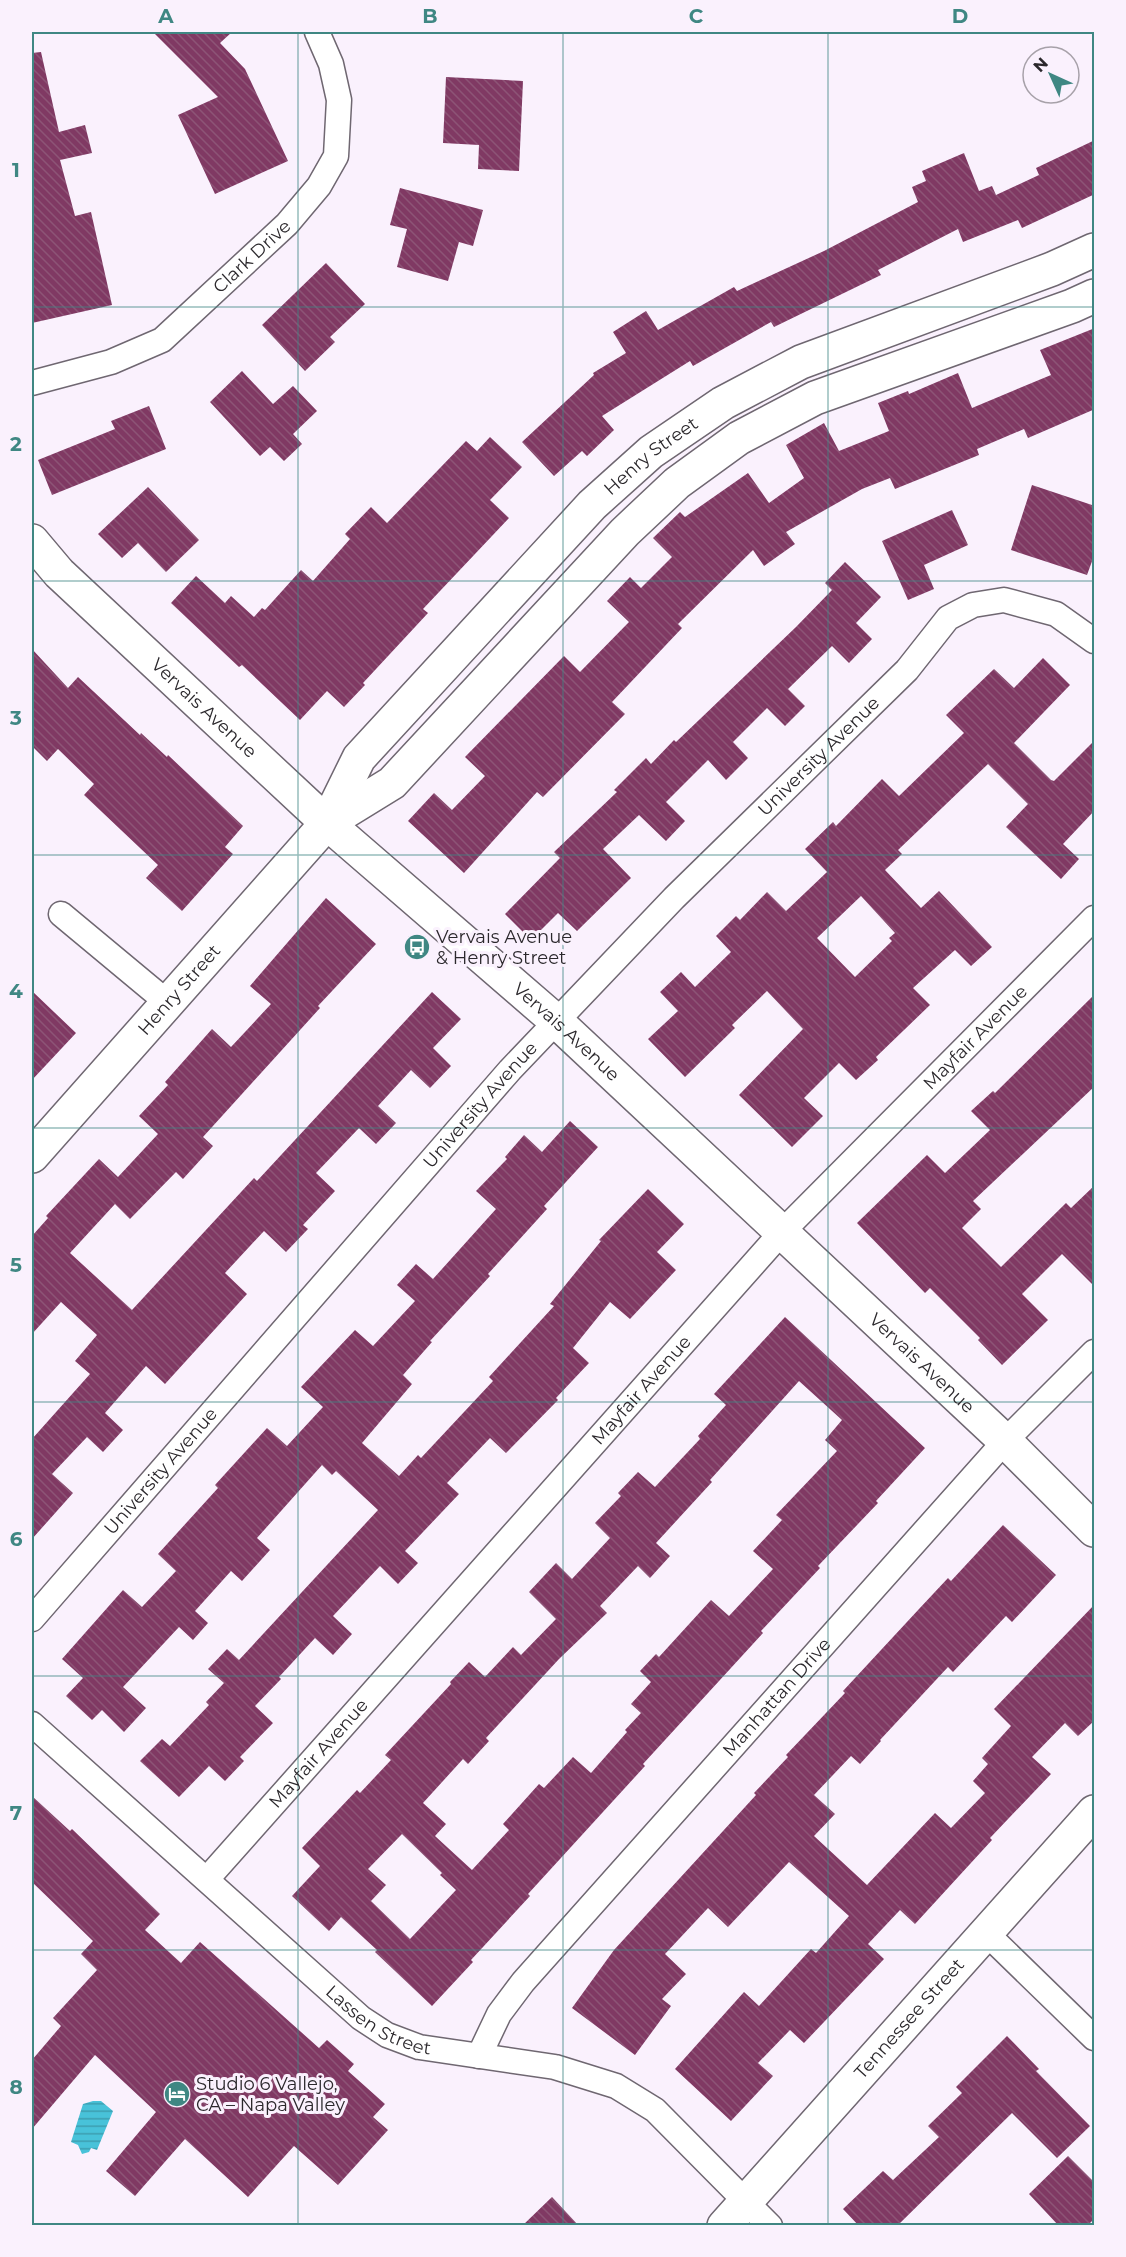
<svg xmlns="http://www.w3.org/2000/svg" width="1126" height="2257" viewBox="0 0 1126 2257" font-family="Montserrat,sans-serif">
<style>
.water{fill:url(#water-rules)}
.building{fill:url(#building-back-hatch);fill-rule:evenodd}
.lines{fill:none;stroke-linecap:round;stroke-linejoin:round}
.street-casing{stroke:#6f6771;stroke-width:27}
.secondary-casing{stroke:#6f6771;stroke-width:36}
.street{stroke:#fff;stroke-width:24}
.secondary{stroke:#fff;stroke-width:33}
.grid{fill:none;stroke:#3f8783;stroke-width:1.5;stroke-opacity:0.55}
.labels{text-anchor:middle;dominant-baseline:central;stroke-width:6;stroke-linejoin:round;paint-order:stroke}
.street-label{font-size:18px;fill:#2b282c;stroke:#faf1fd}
.poi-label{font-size:18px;fill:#2b282c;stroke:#faf1fd;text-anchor:start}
.neatline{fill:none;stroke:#3f8783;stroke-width:2}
.grid-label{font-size:20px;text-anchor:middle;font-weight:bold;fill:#3f8783}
</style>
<defs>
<pattern id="water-rules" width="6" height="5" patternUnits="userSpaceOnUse" patternTransform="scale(1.5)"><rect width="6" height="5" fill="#48c2d9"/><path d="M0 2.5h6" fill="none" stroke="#3c9eb0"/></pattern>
<pattern id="building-back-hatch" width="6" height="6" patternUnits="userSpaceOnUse" patternTransform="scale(1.5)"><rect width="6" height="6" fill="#803963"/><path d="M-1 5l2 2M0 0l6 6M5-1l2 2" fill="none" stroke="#8d5476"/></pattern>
</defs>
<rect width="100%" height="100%" fill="#faf1fd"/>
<path class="water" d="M93,2101H101L113,2111L97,2150L91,2148L89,2152L82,2154L78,2145L71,2142L83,2104Z"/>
<path class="building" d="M153,32H232L220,43L245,69L288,161L215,194L178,115L218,97Z
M41,52L59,132L85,125L92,153L60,160L75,216L91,212L112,305L32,323V53Z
M446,77L523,81L519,171L478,169L479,145L443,143Z
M1095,140V194L1022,228L1018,220L963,242L958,229L878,270L881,275L774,327L771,322L693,366L690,361L602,416L614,430L587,456L582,451L554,476L522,442L594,375L593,373L626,353L613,332L646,311L658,330L734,287L737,291L824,251L918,202L912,187L926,181L922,171L964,153L979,191L992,186L996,195L1039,175L1036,168Z
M400,188L483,210L473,246L459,242L448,281L397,267L407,229L390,225Z
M326,263L365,304L330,337L335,342L305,371L262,325Z
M1095,328V409L1028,438L1024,429L977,449L979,455L895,489L890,478L862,489L786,532L795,544L764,566L753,550L678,624L682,628L612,702L625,714L543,797L537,792L464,873L408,821L434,793L452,810L485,776L465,757L564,656L580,672L629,622L607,601L630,577L641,588L672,557L653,538L680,512L685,517L748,473L769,503L804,478L786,445L824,423L839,451L889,431L878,403L908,391L909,394L958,373L972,408L1051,375L1040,350Z
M242,371L273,404L293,386L317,411L293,434L302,444L284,461L270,447L260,456L210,402Z
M149,406L166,449L52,495L38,460L115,429L111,421Z
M490,437L522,467L490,500L509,518L423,609L428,613L363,683L365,685L344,707L327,691L300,720L242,665L239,667L171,603L196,576L225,603L231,596L254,617L262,608L265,610L301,570L313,581L350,539L345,534L371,507L387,523L466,441L477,451Z
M1032,485L1095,506V553L1087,575L1011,550Z
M148,487L199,540L166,572L138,543L122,558L98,534Z
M952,510L968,545L924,565L934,589L908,600L882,541Z
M845,562L881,597L856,623L872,639L849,663L832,646L788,689L805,706L785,726L767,708L733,742L748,758L726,780L708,760L666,802L685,821L666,841L639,815L603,849L631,878L577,931L558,913L531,940L505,914L560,858L554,852L617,792L614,790L646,758L651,764L674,740L676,742L796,627L832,590L825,583Z
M32,649L68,688L78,677L140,735L141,733L167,757L168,755L243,826L225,847L233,854L182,911L146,878L158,865L84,795L94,784L58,749L47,761L32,746Z
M1043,658L1070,685L1014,743L1051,780L1054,781L1095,740V810L1063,844L1079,859L1061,879L1006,827L1028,804L988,764L898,850L902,854L885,870L921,908L939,891L992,947L971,966L955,950L913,988L930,1005L876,1057L878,1060L856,1080L839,1063L804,1098L823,1116L792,1147L739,1095L803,1029L767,991L732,1025L735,1028L685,1077L648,1039L678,1011L660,992L681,972L695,987L731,952L716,936L736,916L740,920L767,892L786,911L827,872L805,849L833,822L836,826L882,779L899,796L964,733L946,715L994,669L1014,688ZM861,896L895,933L889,938L892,941L855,977L817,938Z
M326,898L376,944L318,1006L320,1008L203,1137L213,1146L183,1179L176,1172L130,1219L115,1204L70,1253L132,1310L254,1178L257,1181L432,992L461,1019L433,1048L451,1066L430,1088L411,1070L378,1106L396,1123L376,1144L359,1128L316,1173L335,1191L303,1225L308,1229L286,1252L264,1231L225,1273L247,1294L165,1384L146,1366L105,1413L123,1430L103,1452L87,1437L52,1474L73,1493L32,1539V1439L90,1374L75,1361L97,1335L61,1302L32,1334V1236L48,1218L46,1216L99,1159L118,1177L158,1134L139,1116L168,1085L165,1082L212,1029L231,1047L271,1004L250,986Z
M32,991L76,1033L32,1080Z
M1095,994V1086L973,1201L981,1209L962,1228L1001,1267L1066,1203L1071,1208L1095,1185V1287L1062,1254L1022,1294L1048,1320L1002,1365L978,1340L980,1338L930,1288L925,1293L857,1223L927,1155L945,1173L990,1130L971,1111L993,1091L995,1093Z
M570,1121L598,1147L544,1206L547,1209L488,1274L490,1276L430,1341L432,1342L403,1375L412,1384L362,1443L399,1476L418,1455L421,1458L493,1381L489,1377L554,1306L550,1304L601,1241L599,1240L648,1189L684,1224L657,1252L676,1270L630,1319L610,1302L573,1348L589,1363L556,1398L558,1400L506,1453L490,1438L447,1483L459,1494L405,1551L418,1563L398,1584L380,1566L333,1616L352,1634L333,1655L315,1638L279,1677L281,1679L255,1706L273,1723L240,1757L244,1761L225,1781L209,1766L179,1797L140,1761L162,1739L170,1746L209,1705L206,1702L224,1683L208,1669L227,1649L239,1660L378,1510L336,1471L332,1475L322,1465L257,1538L270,1550L242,1581L231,1571L195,1611L208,1623L193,1640L179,1627L123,1687L146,1708L124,1732L102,1710L92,1720L66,1696L83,1678L62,1659L123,1590L142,1607L176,1571L158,1554L218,1488L215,1485L267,1428L287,1446L323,1407L301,1387L355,1330L373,1346L415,1301L397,1285L416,1264L433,1279L496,1209L476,1191L507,1159L505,1157L524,1135L542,1152Z
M785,1317L925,1448L876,1501L878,1503L818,1566L820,1568L761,1631L763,1633L643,1764L645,1766L528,1894L530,1896L471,1960L473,1962L432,2006L375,1952L377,1950L341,1917L329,1931L292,1896L320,1866L302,1848L357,1790L360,1793L391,1760L385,1755L451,1684L450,1682L469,1662L485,1677L513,1647L521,1655L556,1619L529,1592L556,1563L572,1579L610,1538L595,1523L621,1496L618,1493L638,1472L655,1487L700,1439L698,1436L726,1405L714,1394ZM799,1381L842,1420L825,1440L837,1451L776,1515L782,1520L753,1551L773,1569L729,1616L711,1600L659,1657L656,1654L640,1671L651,1682L631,1704L641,1713L625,1730L627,1732L591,1773L573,1757L544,1788L539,1784L503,1824L509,1830L472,1870L435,1836L446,1824L423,1803L463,1759L468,1764L489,1741L486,1738L559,1659L607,1613L600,1606L638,1566L650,1578L670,1556L656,1543L712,1482L710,1480ZM402,1834L442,1873L440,1875L456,1890L410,1939L371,1901L386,1885L368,1869Z
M1003,1525L1056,1575L1012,1622L1006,1616L953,1672L948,1667L880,1740L881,1741L860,1764L851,1756L814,1795L835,1814L814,1836L867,1885L935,1813L951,1828L985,1793L973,1781L988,1764L982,1758L1011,1726L994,1709L1095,1604V1720L1078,1736L1065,1723L1032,1757L1051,1774L990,1838L992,1840L915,1924L900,1910L868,1944L884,1959L804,2043L790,2030L758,2063L773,2076L731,2121L675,2069L744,1992L759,2006L811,1949L816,1953L849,1916L789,1862L728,1927L708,1908L665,1954L686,1974L662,1999L671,2006L635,2055L572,2008L614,1950L756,1795L754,1793L788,1757L786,1755L845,1693L843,1691L919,1609L948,1578L951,1581Z
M32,1796L70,1831L72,1829L160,1914L145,1930L181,1963L200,1942L319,2048L327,2040L354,2064L348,2071L385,2104L373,2117L388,2130L338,2185L294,2146L248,2197L185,2139L135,2196L106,2171L156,2112L95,2055L32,2129V2060L61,2026L53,2018L97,1970L81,1954L93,1941L32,1882Z
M1007,2036L1039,2069L1036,2071L1090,2126L1057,2158L1012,2113L897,2226H859L843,2209L883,2171L893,2180L939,2137L928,2126L962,2093L956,2087Z
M1068,2156L1095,2183V2218L1087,2226H1059L1029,2194Z
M552,2197L579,2226H522Z"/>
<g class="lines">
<g class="street-casing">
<g id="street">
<path id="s1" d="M32,383L111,362L162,340L287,224L319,186L336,156L339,100L331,64L317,32"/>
<path d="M61,914L168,1003"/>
<path id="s2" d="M32,1619L510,1070L674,898L907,670L948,618L973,605L1004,600L1056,614L1094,641"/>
<path id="s3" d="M32,1724L361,2018L387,2035L419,2047L555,2067L616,2086L655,2110L770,2226"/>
<path id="s4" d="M207,1879L781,1233L1094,918"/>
<path d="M985,1932L1094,2038"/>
<path id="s5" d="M479,2056L499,2014L523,1982L1005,1441L1094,1352"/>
</g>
</g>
<g class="secondary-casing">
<g id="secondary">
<path id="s6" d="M32,541L59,573L327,823L556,1021L1005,1441L1094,1530"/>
<path d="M327,823L392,783L625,532L677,483L739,438L815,398L1072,306L1094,296"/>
<path id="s7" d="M32,1156L327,823L359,758L592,505L651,452L723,403L801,362L1052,269L1094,250"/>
<path id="s8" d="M724,2226L1094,1812"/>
</g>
</g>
<use href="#street" class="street"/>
<use href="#secondary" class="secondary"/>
</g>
<path class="grid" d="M298,32V2226M563,32V2226M828,32V2226M32,307H1094M32,581H1094M32,855H1094M32,1128H1094M32,1402H1094M32,1676H1094M32,1950H1094"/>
<defs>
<g id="bus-disc" transform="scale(1.35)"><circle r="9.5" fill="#3f8783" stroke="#faf1fd"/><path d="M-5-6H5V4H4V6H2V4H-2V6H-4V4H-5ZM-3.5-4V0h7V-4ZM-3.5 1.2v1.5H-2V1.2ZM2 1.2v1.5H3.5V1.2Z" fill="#fff"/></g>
<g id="hotel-disc" transform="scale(1.35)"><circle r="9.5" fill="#3f8783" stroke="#faf1fd"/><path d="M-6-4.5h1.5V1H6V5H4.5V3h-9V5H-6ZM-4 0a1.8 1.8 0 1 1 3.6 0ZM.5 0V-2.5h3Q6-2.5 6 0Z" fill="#fff"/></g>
</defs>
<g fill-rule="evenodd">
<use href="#bus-disc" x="417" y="947"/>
<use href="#hotel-disc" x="177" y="2094"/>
</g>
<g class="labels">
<g class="street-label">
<text stroke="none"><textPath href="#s1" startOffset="260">Clark Drive</textPath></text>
<text stroke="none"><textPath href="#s7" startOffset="938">Henry Street</textPath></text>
<text stroke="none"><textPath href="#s6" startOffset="240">Vervais Avenue</textPath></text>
<text stroke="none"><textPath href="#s2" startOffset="1168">University Avenue</textPath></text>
<text stroke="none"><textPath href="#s7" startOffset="222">Henry Street</textPath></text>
<text stroke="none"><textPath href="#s6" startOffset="726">Vervais Avenue</textPath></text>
<text stroke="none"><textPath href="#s4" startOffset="1140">Mayfair Avenue</textPath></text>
<text stroke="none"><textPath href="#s2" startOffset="682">University Avenue</textPath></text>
<text stroke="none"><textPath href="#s6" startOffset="1212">Vervais Avenue</textPath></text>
<text stroke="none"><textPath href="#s4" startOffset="654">Mayfair Avenue</textPath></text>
<text stroke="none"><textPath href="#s2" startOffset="196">University Avenue</textPath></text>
<text stroke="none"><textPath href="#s5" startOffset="468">Manhattan Drive</textPath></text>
<text stroke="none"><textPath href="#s4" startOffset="168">Mayfair Avenue</textPath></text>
<text stroke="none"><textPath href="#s3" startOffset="458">Lassen Street</textPath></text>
<text stroke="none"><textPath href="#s8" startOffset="278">Tennessee Street</textPath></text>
</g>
<g class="poi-label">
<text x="436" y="937">Vervais Avenue<tspan x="436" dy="21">&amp; Henry Street</tspan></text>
<text x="196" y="2084">Studio 6 Vallejo,<tspan x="196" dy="21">CA – Napa Valley</tspan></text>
</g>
</g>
<rect width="1126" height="2257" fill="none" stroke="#faf1fd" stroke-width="66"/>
<g transform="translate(1051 75) rotate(315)"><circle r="28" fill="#faf1fd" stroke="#a7a1a9" stroke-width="1.5"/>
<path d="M0-4.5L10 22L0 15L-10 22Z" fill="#3f8783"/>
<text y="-9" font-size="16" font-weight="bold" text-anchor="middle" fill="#2b282c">N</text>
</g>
<rect x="33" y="33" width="1060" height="2191" class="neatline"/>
<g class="grid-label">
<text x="166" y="23">A</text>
<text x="430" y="23">B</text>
<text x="696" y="23">C</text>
<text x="960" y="23">D</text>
<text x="16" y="177">1</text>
<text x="16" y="451">2</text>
<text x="16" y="725">3</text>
<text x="16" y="998">4</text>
<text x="16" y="1272">5</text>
<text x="16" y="1546">6</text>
<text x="16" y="1820">7</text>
<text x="16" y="2094">8</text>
</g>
</svg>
